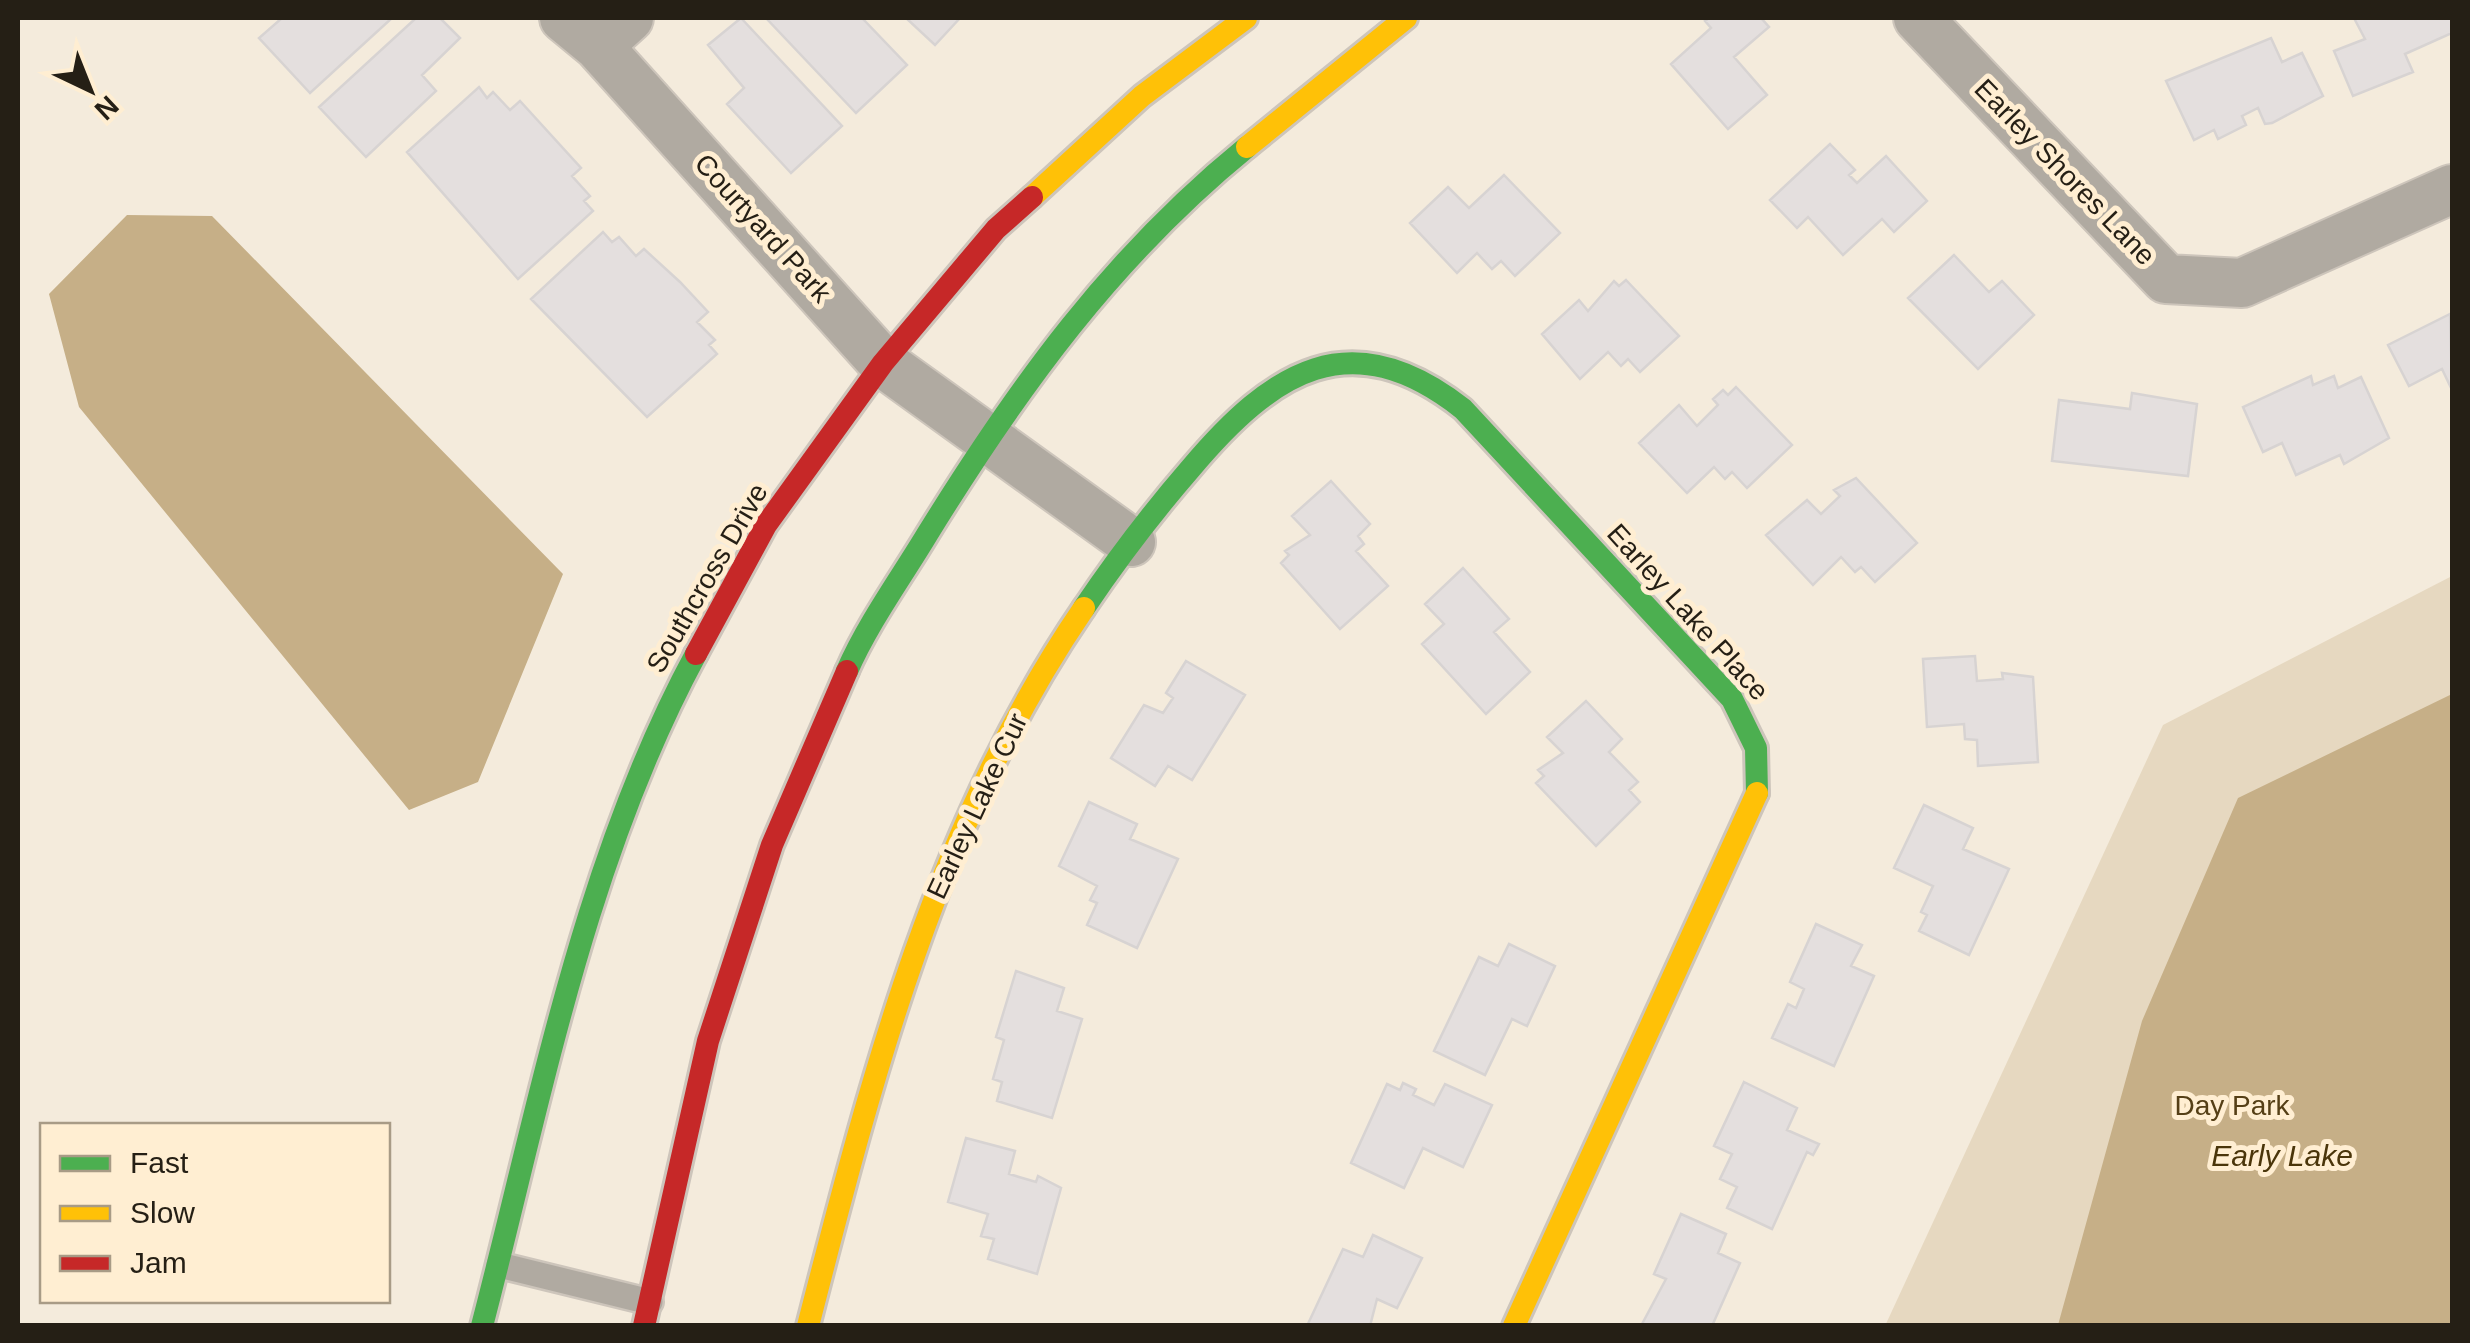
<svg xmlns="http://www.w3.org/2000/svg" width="2470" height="1343" viewBox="0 0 2470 1343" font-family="Helvetica,sans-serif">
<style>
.green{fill:#e6d8c0}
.water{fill:#c6af87}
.building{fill:#e4dfde;stroke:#d7d3d2;stroke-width:2.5}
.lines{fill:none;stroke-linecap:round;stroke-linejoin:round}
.lane-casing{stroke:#cdc5bb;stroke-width:30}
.street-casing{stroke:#cdc5bb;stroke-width:52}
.fast-casing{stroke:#cdc5bb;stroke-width:28}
.slow-casing{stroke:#cdc5bb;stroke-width:28}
.jam-casing{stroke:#cdc5bb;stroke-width:28}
.lane{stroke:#b0aaa1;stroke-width:25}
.street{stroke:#b0aaa1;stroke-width:48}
.fast{stroke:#4caf50;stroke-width:22}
.slow{stroke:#ffc107;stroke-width:22}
.jam{stroke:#c62828;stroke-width:22}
.labels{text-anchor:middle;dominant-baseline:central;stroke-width:10;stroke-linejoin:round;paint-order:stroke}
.street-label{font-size:28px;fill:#251f15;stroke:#ffeed2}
.park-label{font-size:28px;fill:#553f16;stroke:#ffeed2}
.water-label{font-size:30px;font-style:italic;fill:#4a350a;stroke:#ffeed2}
</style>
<rect width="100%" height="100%" fill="#f4ebdc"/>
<path class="green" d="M2452,576V1325L1885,1326L2163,725Z"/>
<path class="water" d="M127,215L212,216L563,574L478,782L409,810L79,407L49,294Z
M2452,694V1325H2058L2142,1021L2238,798Z"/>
<path class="building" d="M282,18H392L310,93L259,38Z
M416,18H440L460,38L422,75L436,91L366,157L319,107Z
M741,18L842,126L791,173L727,104L744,88L708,45Z
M766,18H862L907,65L856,113Z
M906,18H960L935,45Z
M1709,18H1761L1769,27L1734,57L1767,95L1728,129L1671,64L1711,28L1705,21Z
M2354,18H2452V33L2405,54L2413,72L2353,96L2334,51L2365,39Z
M2271,38L2282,62L2302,53L2323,96L2272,123L2265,124L2258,108L2242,116L2246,125L2218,139L2214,130L2194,140L2166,81Z
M479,87L487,98L493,92L510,110L520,101L581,168L572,176L590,196L584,201L593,211L518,279L407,152Z
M1830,144L1855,170L1849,175L1857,183L1886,156L1927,201L1894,232L1882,219L1843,255L1808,217L1797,228L1770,200Z
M1504,175L1560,233L1515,276L1501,261L1492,269L1477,253L1457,273L1410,223L1448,187L1469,208Z
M603,232L612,242L619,237L636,256L644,249L680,282L708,312L697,322L715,340L709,345L717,354L647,417L531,299Z
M1954,255L1989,292L2002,281L2034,315L1978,369L1908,298Z
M1626,280L1679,336L1640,372L1628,359L1621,366L1608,352L1580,379L1542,334L1579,300L1588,311L1614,281L1619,286Z
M2450,314L2452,390L2442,369L2409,386L2388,345Z
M2311,376L2313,385L2334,376L2338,388L2361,377L2389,438L2344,464L2340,455L2296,475L2282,443L2263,452L2243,407Z
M1736,387L1792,445L1747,488L1732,472L1725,479L1714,467L1687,493L1639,443L1679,405L1697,426L1718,405L1713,399L1723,390L1728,395Z
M2132,393L2197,404L2188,476L2052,461L2059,400L2130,409Z
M1856,478L1917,543L1875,582L1861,567L1855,572L1841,557L1813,585L1766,535L1807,500L1821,514L1840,496L1834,490Z
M1331,481L1370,524L1358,536L1364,544L1356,551L1388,586L1340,629L1281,563L1289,555L1285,551L1310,535L1292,516Z
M1463,568L1509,619L1494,632L1530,672L1486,714L1422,644L1444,624L1425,604Z
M1975,656L1977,681L2003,679L2002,673L2033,677L2038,762L1978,766L1977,740L1965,739L1964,724L1927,727L1923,659Z
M1186,661L1245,695L1192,780L1168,766L1155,786L1111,758L1144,705L1163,713L1173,698L1166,693Z
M1586,701L1622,739L1609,752L1638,782L1629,790L1640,802L1596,846L1536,783L1544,776L1538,770L1563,753L1547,737Z
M1089,802L1137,824L1130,839L1178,859L1137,948L1087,925L1097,903L1090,900L1097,886L1059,866Z
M1924,805L1973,828L1963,849L2009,869L1969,955L1919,931L1927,915L1921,912L1933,886L1894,868Z
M1816,924L1862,945L1851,966L1874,976L1834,1066L1772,1038L1788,1004L1796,1008L1804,989L1790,982Z
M1509,944L1555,966L1527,1026L1512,1019L1485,1075L1434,1051L1479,957L1498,966Z
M1016,971L1064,988L1057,1011L1082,1019L1052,1118L997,1101L1002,1082L993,1079L1004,1040L996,1037Z
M1744,1082L1797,1108L1787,1130L1819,1144L1813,1155L1807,1152L1772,1229L1727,1208L1737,1187L1720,1179L1732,1154L1714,1146Z
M1403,1083L1416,1089L1413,1095L1434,1105L1445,1084L1492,1105L1463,1167L1423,1148L1404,1188L1351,1163L1387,1084L1400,1090Z
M966,1138L1015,1151L1009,1174L1036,1182L1038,1176L1061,1188L1037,1274L988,1259L994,1239L981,1236L988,1214L948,1202Z
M1681,1214L1726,1234L1718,1253L1740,1263L1712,1326H1641L1666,1279L1654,1274Z
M1373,1235L1422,1258L1397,1308L1377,1299L1370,1326H1307L1343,1249L1363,1257Z"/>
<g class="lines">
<g class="lane-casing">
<path id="lane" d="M499,1265L650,1302"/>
</g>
<g class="street-casing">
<path id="street" d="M564,18L598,46L629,18
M1918,18L2166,279L2242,283L2452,189
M598,46L883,363L1131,542"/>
</g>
<g class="fast-casing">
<path id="fast" d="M1084,608C1117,559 1152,513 1191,468C1272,372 1350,320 1463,409L1732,699L1756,748L1757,793
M847,671C868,623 901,578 928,533C1019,386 1112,257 1247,147
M482,1326C541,1100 584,861 696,654"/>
</g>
<g class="slow-casing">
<path id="slow" d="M1247,147L1406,18
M1032,197L1142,96L1246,18
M808,1326C872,1076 936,824 1084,608
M1514,1326L1757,793"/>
</g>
<g class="jam-casing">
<path id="jam" d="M696,654L766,525L883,363L996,229L1032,197
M644,1326L708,1041L772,845L847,671"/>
</g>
<use href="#lane" class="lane"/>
<use href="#street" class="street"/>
<use href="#fast" class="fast"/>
<use href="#slow" class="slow"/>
<use href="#jam" class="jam"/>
</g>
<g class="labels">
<g class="street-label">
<text transform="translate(2065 172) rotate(46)">Earley Shores Lane</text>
<text transform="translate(763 228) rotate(48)">Courtyard Park</text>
<text transform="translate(707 578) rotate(-60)">Southcross Drive</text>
<text transform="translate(1688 612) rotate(48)">Earley Lake Place</text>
<text transform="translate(977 806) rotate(-65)">Earley Lake Cur</text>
</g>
<g class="park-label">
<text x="2232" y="1105">Day Park</text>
</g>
<g class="water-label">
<text x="2282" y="1155">Early Lake</text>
</g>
</g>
<rect width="2470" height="1343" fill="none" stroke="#251f15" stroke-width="40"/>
<rect x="40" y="1123" width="350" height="180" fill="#ffeed2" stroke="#a89b86" stroke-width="2.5"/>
<rect x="60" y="1156" width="50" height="15" fill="#4caf50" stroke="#a89b86" stroke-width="2.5"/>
<text x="130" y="1173" font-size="30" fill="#251f15">Fast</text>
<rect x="60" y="1206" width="50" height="15" fill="#ffc107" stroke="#a89b86" stroke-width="2.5"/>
<text x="130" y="1223" font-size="30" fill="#251f15">Slow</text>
<rect x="60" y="1256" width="50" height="15" fill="#c62828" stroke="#a89b86" stroke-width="2.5"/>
<text x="130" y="1273" font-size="30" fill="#251f15">Jam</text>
<g transform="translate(90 90) rotate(137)" stroke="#ffeed2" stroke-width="8" paint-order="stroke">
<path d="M0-8L18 38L0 25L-18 38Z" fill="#251f15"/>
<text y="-15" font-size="28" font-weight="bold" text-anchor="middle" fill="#251f15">N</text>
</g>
</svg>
